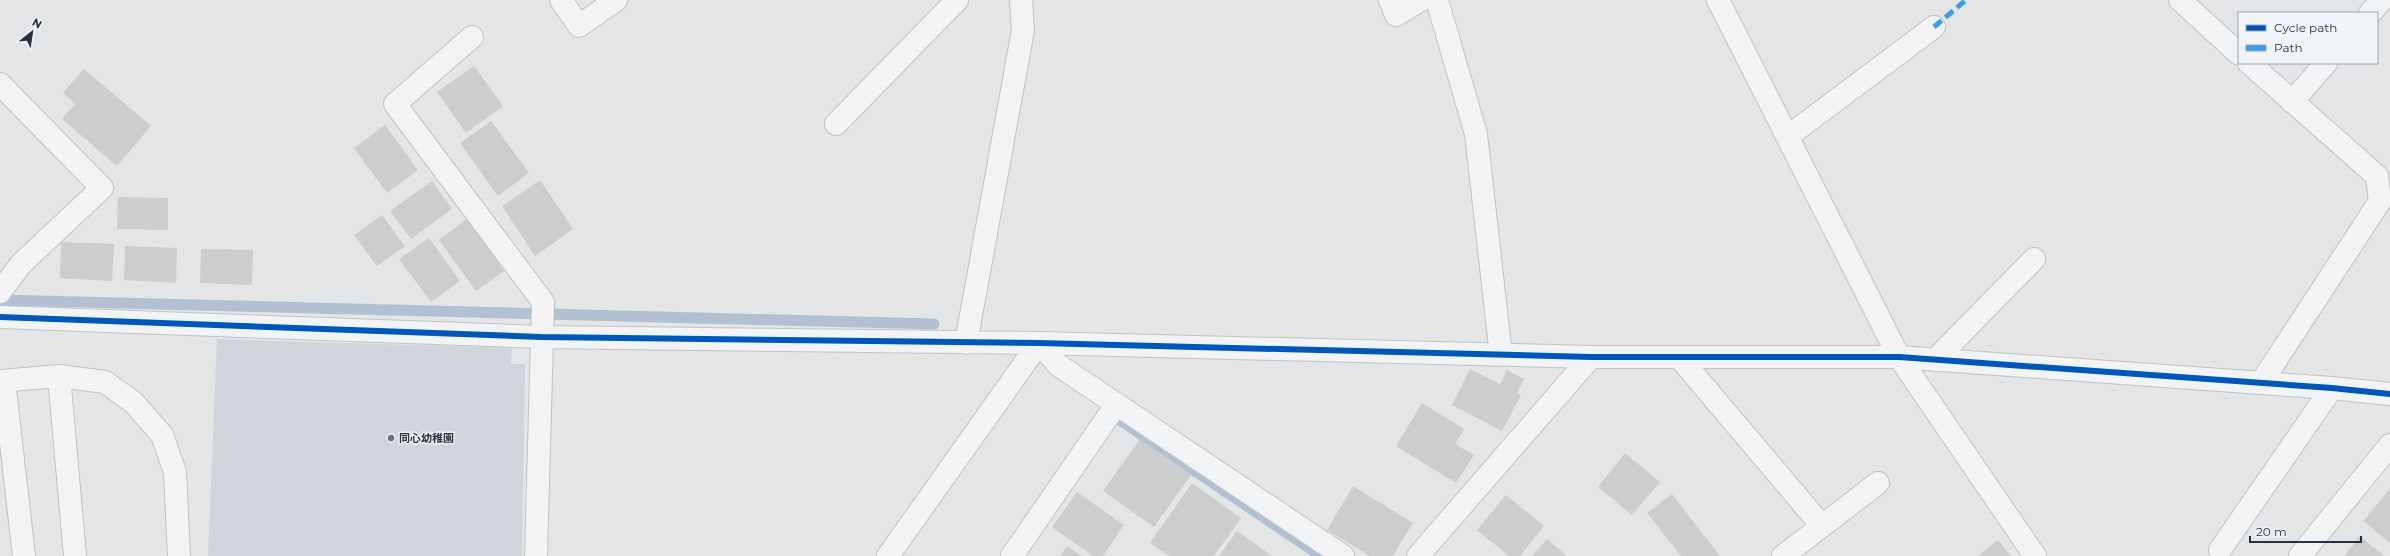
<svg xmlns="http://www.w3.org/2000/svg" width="2390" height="556" viewBox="0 0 2390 556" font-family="Montserrat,'Noto Sans JP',sans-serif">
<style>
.built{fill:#d1d4da}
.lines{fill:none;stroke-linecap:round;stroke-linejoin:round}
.stream{stroke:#b1c1d2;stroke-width:11}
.building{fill:#cbcdcf}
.service-casing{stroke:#c1c3c5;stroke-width:24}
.minor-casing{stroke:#c1c3c5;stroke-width:24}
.service{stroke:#f2f3f5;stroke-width:22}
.minor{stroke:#f2f3f5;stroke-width:22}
.quiet{stroke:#3d9de3;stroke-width:5;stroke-dasharray:10 5;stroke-linecap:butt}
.cycleway-casing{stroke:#f0f3f7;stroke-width:8}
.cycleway{stroke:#0057b8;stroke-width:6}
.poi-dot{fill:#6a707b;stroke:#f0f3f7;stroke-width:1.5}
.labels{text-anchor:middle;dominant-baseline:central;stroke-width:3;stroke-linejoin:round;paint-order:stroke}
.poi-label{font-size:11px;font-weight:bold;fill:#293141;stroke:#f0f3f7;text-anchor:start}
</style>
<rect width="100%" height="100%" fill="#e3e5e7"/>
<path class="built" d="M217,339L512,348L511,364H525L522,556H208Z"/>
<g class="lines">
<path class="stream" d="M0,300L934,324
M1108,412L1321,556"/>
</g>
<path class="building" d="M474,66L503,106L466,133L437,92Z
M84,69L151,126L117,166L62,119L75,104L63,93Z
M491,121L529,173L498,196L460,143Z
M385,125L418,170L387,193L354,148Z
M540,180L573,229L535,256L502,206Z
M432,181L452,209L411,239L390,211Z
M118,197L168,198V230L117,229Z
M382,215L405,246L377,266L354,235Z
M467,219L504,271L476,291L439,240Z
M429,238L460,281L431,302L399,259Z
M61,242L114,244L112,281L60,278Z
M125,246L177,248L176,283L124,280Z
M201,249L253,250L252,285L200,283Z
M1470,369L1500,384L1507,370L1524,379L1517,393L1521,395L1502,431L1452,405Z
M1422,403L1464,429L1455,444L1474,455L1456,483L1396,446Z
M1140,439L1191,475L1154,527L1103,491Z
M1625,453L1660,482L1632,515L1598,487Z
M1192,483L1241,518L1214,556H1169L1150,543Z
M1353,486L1413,523L1393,556H1370L1327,530Z
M2390,489V543L2363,521Z
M1077,492L1124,525L1103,556H1093L1052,527Z
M1672,494L1720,556H1681L1647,513Z
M1506,495L1544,526L1520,556H1509L1477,530Z
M1237,531L1272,556H1219Z
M2360,536L2384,556H2344Z
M1547,539L1567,556H1532Z
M1998,540L2011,556H1978Z
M1067,546L1082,556H1060Z"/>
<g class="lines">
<g class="service-casing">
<path id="service" d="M59,376L75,556
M0,381L59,376L105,382L134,403L162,435L175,472L179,556
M4,381L24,556"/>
</g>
<g class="minor-casing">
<path id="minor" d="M561,0L579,26L616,0
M1390,0L1396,15L1421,0
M1437,0L1476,134L1501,355
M1718,0L1899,357L2035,556
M2180,0L2239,54
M2370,13L2382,0
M472,37L395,104L543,302L536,556
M2249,63L2377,176L2380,201L2261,383
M0,84L102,188L21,264L0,292
M2292,102L2326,63
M836,124L957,0
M1787,137L1934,27
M0,317L541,337L1039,343L1591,357H1899L2332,388L2390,394
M966,343L1023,30L1021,0
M1679,357L1822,526
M1935,360L2034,259
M2220,550L2332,388
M888,556L1039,343L1058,365L1343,556
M1012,556L1116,405
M1418,556L1591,357
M1783,556L1878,483
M2300,556L2390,445"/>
</g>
<use href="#service" class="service"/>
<use href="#minor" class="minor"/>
<path class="quiet" d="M1934,27L1966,0"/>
<g class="cycleway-casing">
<path id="cycleway" d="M0,317L541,337L1039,343L1591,357H1899L2332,388L2390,394"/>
</g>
<use href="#cycleway" class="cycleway"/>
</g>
<circle class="poi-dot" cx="391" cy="438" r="4"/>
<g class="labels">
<g class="poi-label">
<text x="399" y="438">同心幼稚園</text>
</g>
</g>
<rect x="2238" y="12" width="140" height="52" fill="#f0f3f7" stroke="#a0a5ae"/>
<rect x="2246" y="25" width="20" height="6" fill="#0057b8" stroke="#a0a5ae"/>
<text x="2274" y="32" font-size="12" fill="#293141">Cycle path</text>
<rect x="2246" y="45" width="20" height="6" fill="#3d9de3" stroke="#a0a5ae"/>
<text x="2274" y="52" font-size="12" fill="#293141">Path</text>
<g transform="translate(32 32) rotate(30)" stroke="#f0f3f7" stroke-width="3" paint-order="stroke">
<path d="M0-3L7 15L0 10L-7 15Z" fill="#293141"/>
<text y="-6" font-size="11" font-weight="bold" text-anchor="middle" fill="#293141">N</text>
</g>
<path d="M2250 536v6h111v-6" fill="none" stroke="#293141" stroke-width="2"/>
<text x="2256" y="536" font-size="12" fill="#293141" stroke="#f0f3f7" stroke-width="3" paint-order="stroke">20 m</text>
</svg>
